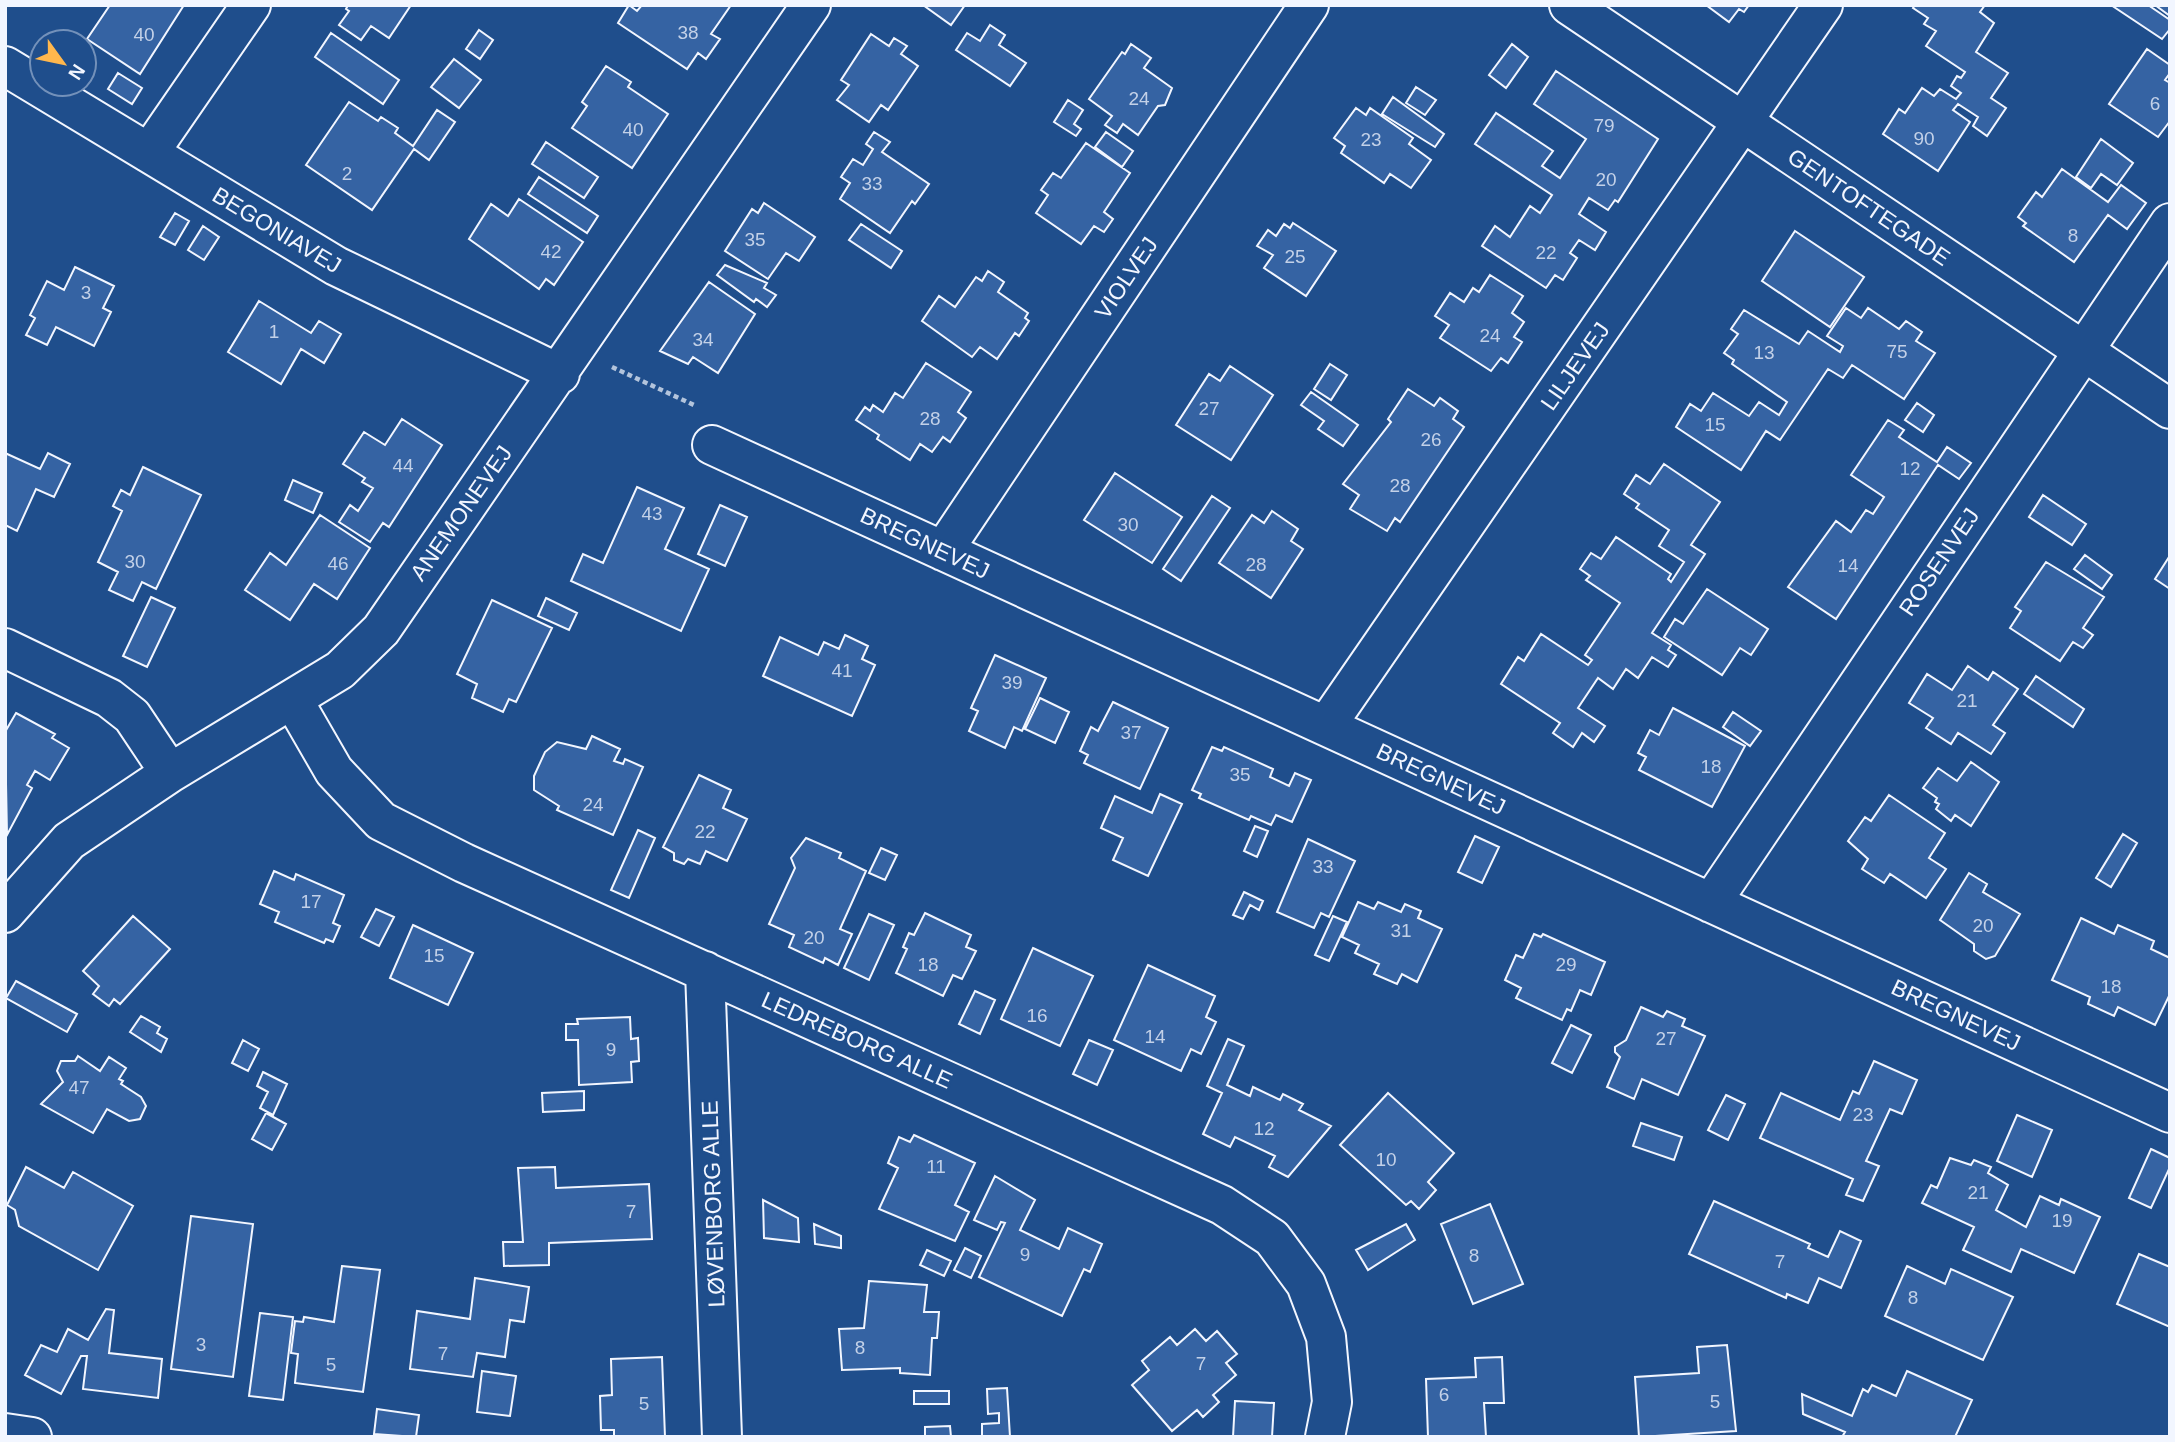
<svg xmlns="http://www.w3.org/2000/svg" width="2175" height="1442" viewBox="0 0 2175 1442" font-family="Helvetica,sans-serif">
<style>
.building{fill:#3563a3;stroke:#f2f6ff;stroke-width:2}
.lines{fill:none;stroke-linecap:round;stroke-linejoin:round}
.minor-casing{stroke:#f2f6ff;stroke-width:42}
.path{stroke:#b3c4dc;stroke-width:4.5;stroke-dasharray:5 3.5;stroke-linecap:butt}
.minor{stroke:#1f4e8c;stroke-width:38}
.labels{text-anchor:middle;dominant-baseline:central;stroke-width:5;stroke-linejoin:round;paint-order:stroke}
.number-label{font-size:19px;fill:#c3d1e8}
.street-label{font-size:23px;fill:#f2f6ff;stroke:#1f4e8c}
</style>
<rect width="100%" height="100%" fill="#1f4e8c"/>
<path class="building" d="M110,5H184L140,74L87,39Z
M348,5H411L389,38L371,26L361,40L339,25L349,11L346,9Z
M629,5L637,11L642,5H731L711,34L720,39L706,59L698,53L687,69L618,23Z
M923,5H965L951,25Z
M1706,5H1749L1744,12L1739,9L1729,22Z
M1915,5H1985L1980,12L1994,23L1976,52L2008,73L1991,98L2006,108L1987,136L1973,126L1978,117L1958,104L1953,110L1970,122L1938,171L1883,134L1899,109L1905,113L1922,88L1934,96L1940,89L1956,99L1961,93L1951,86L1957,76L1961,78L1965,72L1926,46L1936,31L1924,24L1928,18L1913,8Z
M2111,5H2148L2170,20V29L2162,39Z
M2155,5H2170V16Z
M990,25L1005,35L999,45L1026,63L1010,86L956,50L967,33L980,41Z
M479,30L493,40L480,59L466,49Z
M331,33L399,80L383,104L315,57Z
M871,34L889,46L894,38L907,46L901,54L918,66L888,110L881,105L869,122L837,100L849,85L841,80Z
M1131,44L1151,58L1144,68L1172,88L1165,105L1158,106L1138,135L1123,124L1117,133L1105,125L1112,116L1089,99L1122,52L1125,54Z
M1512,44L1528,57L1506,88L1489,75Z
M2147,49L2170,65V73L2165,80L2170,83V121L2158,137L2109,104Z
M454,59L481,80L459,108L431,87Z
M606,66L631,82L628,87L668,114L632,168L572,128L587,106L582,102Z
M1556,71L1658,139L1618,202L1615,200L1608,210L1589,198L1579,214L1606,232L1595,250L1579,240L1570,253L1577,258L1563,280L1555,275L1546,288L1482,246L1495,226L1510,237L1530,206L1540,213L1552,195L1475,144L1496,113L1553,151L1542,166L1560,178L1586,139L1534,104Z
M118,73L142,88L132,104L108,89Z
M1416,87L1436,100L1425,115L1406,103Z
M1393,97L1444,134L1435,147L1382,114Z
M1068,100L1083,110L1074,124L1081,129L1076,136L1054,122Z
M349,102L378,121L381,117L398,128L395,133L413,146L437,110L455,122L429,160L414,149L372,210L306,165Z
M1356,108L1366,115L1370,108L1413,138L1409,144L1431,160L1411,188L1390,174L1384,183L1341,153L1345,146L1334,138Z
M874,132L890,142L882,152L929,184L915,204L912,201L890,233L840,199L850,183L841,177L853,159L863,165L873,149L866,144Z
M1106,132L1133,151L1122,167L1095,147Z
M2101,139L2133,163L2117,185L2101,174L2091,188L2076,177Z
M546,142L598,177L584,198L532,164Z
M1086,143L1130,173L1104,212L1113,219L1104,232L1094,226L1081,244L1036,213L1048,195L1041,190L1053,173L1061,178Z
M2062,169L2108,202L2121,185L2146,203L2127,229L2108,215L2074,262L2023,226L2026,223L2018,217L2036,192L2042,197Z
M539,177L598,216L587,233L528,194Z
M519,199L583,242L554,285L546,279L539,289L469,239L491,204L508,216Z
M764,203L815,237L799,261L786,253L768,279L725,251L752,209L758,213Z
M175,213L189,221L175,245L160,237Z
M1293,223L1336,251L1306,296L1264,268L1273,255L1257,246L1268,230L1276,236L1284,224L1290,228Z
M861,224L902,251L891,268L849,240Z
M203,226L219,237L204,260L188,250Z
M1795,231L1864,277L1830,327L1762,281Z
M725,265L767,283L764,288L776,295L767,307L756,299L754,302L717,275Z
M75,267L114,286L103,308L111,312L94,346L56,327L47,345L26,335L35,318L30,315L47,281L64,290Z
M988,271L1004,282L998,292L1028,313L1025,318L1029,321L1019,336L1015,333L997,359L980,347L972,357L922,321L939,296L955,307L976,277L982,281Z
M1490,275L1523,296L1512,313L1524,322L1514,337L1522,342L1508,363L1501,358L1491,371L1440,338L1449,325L1435,316L1450,293L1464,302L1473,288L1479,292Z
M709,282L755,314L718,373L693,357L688,364L660,351Z
M259,301L311,333L319,321L341,334L324,363L301,349L281,384L228,352Z
M1846,308L1861,318L1868,308L1899,329L1906,321L1922,332L1916,341L1935,353L1904,399L1852,365L1843,378L1828,369L1780,440L1766,431L1741,470L1676,427L1690,404L1701,411L1713,393L1749,416L1759,402L1779,415L1787,402L1732,364L1734,360L1724,353L1738,334L1731,329L1744,310L1799,344L1808,331L1840,352L1843,346L1827,336Z
M926,363L971,392L958,412L966,418L950,442L943,437L932,452L920,444L910,460L877,439L879,435L856,420L865,407L870,411L873,405L883,412L895,393L903,398Z
M1330,364L1347,375L1331,400L1314,389Z
M1230,366L1273,395L1231,460L1176,425L1209,374L1220,381Z
M1408,389L1434,406L1440,398L1458,411L1453,419L1464,427L1400,522L1395,518L1387,531L1350,509L1359,495L1343,484L1391,422L1388,419Z
M1311,392L1358,425L1343,446L1318,429L1324,421L1301,405Z
M1917,403L1934,415L1923,432L1905,420Z
M402,419L442,445L389,527L383,523L370,542L339,522L350,505L358,511L373,488L362,482L365,478L343,464L364,432L385,445Z
M1888,420L1904,430L1899,437L1937,462L1947,447L1971,463L1959,479L1938,465L1836,619L1788,587L1836,521L1851,532L1866,510L1873,514L1884,497L1851,475Z
M5,453L40,469L48,453L70,464L54,497L36,489L17,531L5,525Z
M1664,464L1720,502L1691,545L1705,554L1652,633L1671,645L1668,650L1676,655L1668,667L1652,657L1638,678L1626,669L1613,689L1598,678L1578,708L1605,726L1594,742L1582,733L1573,747L1553,733L1560,723L1501,684L1518,657L1524,661L1541,634L1588,665L1592,660L1585,655L1620,603L1586,580L1590,576L1580,569L1591,553L1601,559L1616,537L1671,574L1668,579L1671,582L1684,562L1659,546L1669,530L1636,508L1639,504L1624,494L1636,475L1650,484Z
M143,467L201,495L156,589L142,582L133,601L109,590L118,572L98,562L122,511L113,506L121,490L130,495Z
M1115,473L1182,517L1152,563L1084,520Z
M293,480L322,493L313,513L285,500Z
M637,487L684,508L665,549L709,569L681,631L571,581L583,554L603,563Z
M2043,495L2086,524L2072,545L2029,517Z
M1212,496L1230,508L1181,581L1163,569Z
M720,505L747,517L725,566L698,554Z
M1272,511L1298,529L1291,541L1303,549L1271,598L1219,563L1252,515L1264,523Z
M320,515L370,548L337,599L314,584L290,620L245,590L270,553L286,565Z
M2085,555L2112,575L2102,589L2074,569Z
M2169,557H2170V589L2155,579Z
M2046,562L2104,597L2083,628L2093,635L2083,648L2073,642L2060,661L2010,628L2021,611L2015,607Z
M1707,589L1768,629L1751,655L1740,648L1722,675L1664,637L1675,619L1683,624Z
M151,597L175,608L147,667L123,656Z
M546,598L577,613L569,630L538,616Z
M492,600L552,628L516,702L509,699L503,712L472,698L477,684L457,674Z
M845,635L868,646L862,659L875,665L852,716L763,676L780,637L818,655L824,642L839,649Z
M995,655L1046,678L1022,731L1014,727L1005,748L969,731L978,711L971,708Z
M1968,666L1988,680L1993,672L2018,689L1993,725L2005,733L1991,754L1958,733L1951,744L1926,728L1933,718L1909,703L1927,674L1952,690Z
M2036,676L2084,709L2073,727L2024,694Z
M1040,698L1069,712L1055,743L1025,729Z
M1113,702L1168,728L1140,789L1084,763L1088,755L1080,751L1091,727L1098,731Z
M1673,708L1745,746L1712,807L1639,770L1646,757L1638,753L1650,730L1659,735Z
M1733,712L1761,731L1750,746L1723,727Z
M16,713L55,734L52,738L69,748L50,780L35,771L27,785L32,788L7,835L5,732Z
M592,736L620,749L614,761L623,764L625,759L643,767L613,835L557,810L559,806L534,790V776L545,752L557,742L586,749Z
M1212,747L1222,751L1224,747L1273,769L1270,777L1289,786L1295,773L1311,780L1292,822L1276,815L1271,825L1251,816L1249,820L1199,798L1201,794L1192,790Z
M1971,762L1999,782L1971,826L1955,815L1951,821L1936,809L1939,804L1935,802L1937,798L1923,788L1938,768L1957,781Z
M699,775L731,790L723,808L747,819L727,861L706,851L700,864L688,859L684,864L674,860V853L663,847Z
M1160,794L1182,804L1148,876L1113,860L1123,838L1101,828L1115,796L1152,813Z
M1889,795L1945,833L1929,858L1946,869L1926,898L1890,874L1884,883L1862,869L1868,859L1848,841L1865,817L1871,821Z
M1255,826L1268,831L1257,857L1244,851Z
M638,830L655,838L629,898L611,890Z
M2123,834L2137,843L2111,887L2096,878Z
M1475,836L1499,847L1482,883L1458,872Z
M806,838L841,853L839,858L866,871L840,929L852,934L838,965L825,958L823,963L789,947L794,935L769,924L795,868L791,858Z
M1308,839L1355,861L1329,917L1321,913L1314,928L1277,912Z
M881,848L897,855L885,880L869,873Z
M274,871L294,880L296,874L344,895L333,923L340,926L333,942L326,939L324,943L275,922L279,912L260,904Z
M1969,873L1987,884L1983,892L2020,914L1995,956L1986,959L1974,951V944L1940,920Z
M1244,892L1263,901L1259,910L1250,905L1243,919L1233,915Z
M1358,902L1374,909L1378,902L1401,912L1405,904L1421,911L1418,918L1442,929L1417,982L1402,974L1397,984L1374,974L1379,964L1355,953L1359,945L1342,937Z
M376,909L394,917L379,946L361,937Z
M925,913L971,935L966,947L976,951L962,979L953,975L943,996L896,973L907,949L903,947L909,933L914,935Z
M869,914L894,925L869,980L844,968Z
M133,916L170,949L120,1004L114,999L109,1006L93,994L99,986L83,971Z
M1333,916L1347,922L1329,961L1315,955Z
M2081,918L2114,934L2118,925L2154,941L2151,949L2170,958V994L2155,1025L2118,1007L2114,1016L2088,1004L2090,997L2052,980Z
M413,925L473,953L448,1005L390,978Z
M1534,934L1541,937L1543,934L1605,962L1591,995L1580,990L1571,1011L1567,1009L1562,1020L1516,998L1521,988L1505,980L1516,955L1523,958Z
M1033,948L1093,976L1060,1046L1001,1019Z
M1148,965L1215,996L1206,1017L1216,1022L1201,1054L1191,1049L1181,1071L1114,1040Z
M16,981L77,1014L67,1032L6,998Z
M975,991L995,1000L980,1034L959,1024Z
M1641,1007L1663,1017L1667,1011L1685,1019L1682,1026L1705,1036L1678,1095L1642,1079L1634,1099L1607,1087L1620,1057L1615,1052V1047L1626,1040Z
M141,1016L160,1027L157,1033L167,1039L161,1052L130,1032Z
M630,1017L631,1039L638,1038L639,1061L631,1062L632,1082L579,1085L578,1040H566V1024H578L577,1019Z
M1571,1025L1591,1035L1572,1073L1552,1063Z
M1228,1039L1244,1046L1227,1085L1250,1096L1253,1087L1280,1100L1283,1094L1303,1104L1299,1110L1331,1126L1288,1177L1269,1167L1275,1156L1235,1137L1230,1147L1203,1134L1222,1093L1207,1086Z
M243,1040L259,1049L248,1071L232,1063Z
M1089,1040L1113,1050L1097,1085L1073,1074Z
M78,1056L100,1071L109,1057L126,1068L119,1079L123,1081L121,1084L141,1097L146,1106L140,1119L129,1121L107,1109L93,1133L41,1104L63,1082L57,1071L61,1061H75Z
M1874,1061L1917,1080L1902,1114L1890,1109L1866,1161L1879,1166L1863,1201L1846,1195L1853,1179L1760,1138L1781,1093L1840,1120L1853,1091L1859,1094Z
M263,1072L287,1084L273,1115L260,1108L268,1092L257,1086Z
M584,1091V1110L543,1112L542,1093Z
M1388,1093L1454,1153L1428,1182L1436,1190L1419,1209L1411,1201L1406,1205L1340,1145Z
M1726,1095L1745,1104L1728,1140L1708,1130Z
M266,1113L286,1124L272,1150L252,1139Z
M2017,1115L2052,1130L2032,1177L1997,1161Z
M1641,1123L1682,1137L1674,1160L1633,1146Z
M914,1135L975,1163L955,1205L969,1212L955,1241L879,1209L898,1168L888,1163L899,1137L910,1142Z
M2151,1149L2170,1158V1167L2151,1208L2129,1198Z
M1950,1158L1971,1165L1974,1160L1991,1167L1988,1173L2008,1185L1996,1210L2026,1227L2040,1196L2059,1205L2061,1199L2100,1217L2074,1273L2021,1249L2011,1272L1963,1250L1974,1227L1922,1203L1931,1185L1937,1188Z
M26,1167L64,1188L73,1172L133,1206L98,1270L19,1226L15,1210L7,1205Z
M555,1167L556,1188L649,1184L652,1239L549,1243V1265L504,1266L503,1242H523L518,1168Z
M995,1176L1035,1200L1020,1230L1059,1249L1068,1228L1102,1244L1090,1272L1084,1269L1062,1316L979,1277L1005,1223L1001,1222L997,1230L974,1220Z
M763,1200L798,1218L799,1242L764,1238Z
M1714,1201L1810,1244L1808,1248L1828,1257L1840,1231L1861,1241L1841,1288L1819,1278L1808,1303L1787,1294L1786,1298L1689,1254Z
M1490,1204L1523,1284L1473,1304L1441,1224Z
M191,1216L253,1224L233,1377L171,1369Z
M814,1224L841,1236V1248L815,1244Z
M1406,1224L1415,1240L1368,1270L1356,1250Z
M965,1248L981,1256L971,1278L954,1270Z
M927,1250L951,1261L944,1276L920,1265Z
M2139,1254L2170,1267V1327L2117,1304Z
M342,1266L380,1270L363,1392L295,1383L298,1354L291,1353L295,1321L303,1322L304,1317L334,1322Z
M1907,1266L1945,1284L1951,1269L2013,1297L1983,1360L1885,1316Z
M475,1278L529,1287L524,1322L510,1320L505,1357L477,1353L473,1377L410,1369L417,1311L470,1319Z
M869,1281L927,1285L924,1312H939L937,1338H932L930,1375L900,1373V1368L842,1370L839,1329L864,1328Z
M106,1309L114,1310L109,1353L162,1359L158,1398L83,1389L87,1356H81L61,1394L25,1375L41,1345L57,1352L68,1329L88,1340Z
M260,1313L293,1317L283,1400L249,1396Z
M1195,1329L1206,1341L1217,1331L1237,1354L1226,1363L1236,1375L1213,1395L1219,1402L1203,1417L1197,1410L1172,1431L1132,1385L1149,1370L1142,1361L1170,1337L1177,1345Z
M1727,1345L1736,1431L1639,1437L1635,1377L1699,1373L1697,1347Z
M662,1357L665,1437H614V1430H601L600,1396L612,1395L611,1359Z
M1502,1357L1504,1403H1484L1486,1437H1428L1426,1379L1476,1377L1475,1358Z
M482,1371L516,1376L510,1416L477,1412Z
M1907,1371L1972,1400L1955,1437H1842L1845,1432L1803,1414L1802,1394L1852,1416L1863,1389L1868,1392L1872,1385L1896,1396Z
M1007,1388L1010,1437H982V1424L999,1423V1413L988,1414L987,1389Z
M914,1391H949V1404H914Z
M1235,1401L1274,1403L1272,1437H1233Z
M377,1409L419,1415L416,1437L374,1434Z
M950,1426L951,1437H925V1427Z"/>
<g class="lines">
<g class="minor-casing">
<path id="minor" d="M1569,5L2170,409
M5,66L336,266L560,374
M149,153L251,5
M712,445L2170,1113
M943,551L1309,5
M5,648L109,698L132,716L170,773
M293,700L334,771L381,821L464,863L1222,1205L1272,1238L1306,1284L1326,1337L1332,1402L1325,1437
M1326,726L1823,5
M1711,903L2170,223
M5,913L69,841L170,773L340,670L381,630L811,5
M705,971L722,1437
M5,1433L32,1437"/>
</g>
<path class="path" d="M612,367L696,406"/>
<use href="#minor" class="minor"/>
</g>
<g class="labels">
<g class="number-label">
<text x="688" y="32">38</text>
<text x="144" y="34">40</text>
<text x="1139" y="98">24</text>
<text x="2155" y="103">6</text>
<text x="1604" y="125">79</text>
<text x="633" y="129">40</text>
<text x="1924" y="138">90</text>
<text x="1371" y="139">23</text>
<text x="347" y="173">2</text>
<text x="1606" y="179">20</text>
<text x="872" y="183">33</text>
<text x="2073" y="235">8</text>
<text x="755" y="239">35</text>
<text x="551" y="251">42</text>
<text x="1546" y="252">22</text>
<text x="1295" y="256">25</text>
<text x="86" y="292">3</text>
<text x="274" y="331">1</text>
<text x="1490" y="335">24</text>
<text x="703" y="339">34</text>
<text x="1897" y="351">75</text>
<text x="1764" y="352">13</text>
<text x="1209" y="408">27</text>
<text x="930" y="418">28</text>
<text x="1715" y="424">15</text>
<text x="1431" y="439">26</text>
<text x="403" y="465">44</text>
<text x="1910" y="468">12</text>
<text x="1400" y="485">28</text>
<text x="652" y="513">43</text>
<text x="1128" y="524">30</text>
<text x="135" y="561">30</text>
<text x="338" y="563">46</text>
<text x="1256" y="564">28</text>
<text x="1848" y="565">14</text>
<text x="842" y="670">41</text>
<text x="1012" y="682">39</text>
<text x="1967" y="700">21</text>
<text x="1131" y="732">37</text>
<text x="1711" y="766">18</text>
<text x="1240" y="774">35</text>
<text x="593" y="804">24</text>
<text x="705" y="831">22</text>
<text x="1323" y="866">33</text>
<text x="311" y="901">17</text>
<text x="1983" y="925">20</text>
<text x="1401" y="930">31</text>
<text x="814" y="937">20</text>
<text x="434" y="955">15</text>
<text x="928" y="964">18</text>
<text x="1566" y="964">29</text>
<text x="2111" y="986">18</text>
<text x="1037" y="1015">16</text>
<text x="1155" y="1036">14</text>
<text x="1666" y="1038">27</text>
<text x="611" y="1049">9</text>
<text x="79" y="1087">47</text>
<text x="1863" y="1114">23</text>
<text x="1264" y="1128">12</text>
<text x="1386" y="1159">10</text>
<text x="936" y="1166">11</text>
<text x="1978" y="1192">21</text>
<text x="631" y="1211">7</text>
<text x="2062" y="1220">19</text>
<text x="1025" y="1254">9</text>
<text x="1474" y="1255">8</text>
<text x="1780" y="1261">7</text>
<text x="1913" y="1297">8</text>
<text x="201" y="1344">3</text>
<text x="860" y="1347">8</text>
<text x="443" y="1353">7</text>
<text x="1201" y="1363">7</text>
<text x="331" y="1364">5</text>
<text x="1444" y="1394">6</text>
<text x="1715" y="1401">5</text>
<text x="644" y="1403">5</text>
</g>
<g class="street-label">
<text transform="translate(1869 207) rotate(34)">GENTOFTEGADE</text>
<text transform="translate(277 230) rotate(31)">BEGONIAVEJ</text>
<text transform="translate(1126 278) rotate(-56)">VIOLVEJ</text>
<text transform="translate(1575 366) rotate(-55)">LILJEVEJ</text>
<text transform="translate(461 513) rotate(-55)">ANEMONEVEJ</text>
<text transform="translate(925 543) rotate(25)">BREGNEVEJ</text>
<text transform="translate(1939 562) rotate(-56)">ROSENVEJ</text>
<text transform="translate(1441 779) rotate(25)">BREGNEVEJ</text>
<text transform="translate(1956 1015) rotate(25)">BREGNEVEJ</text>
<text transform="translate(857 1040) rotate(24)">LEDREBORG ALLE</text>
<text transform="translate(713 1204) rotate(-92)">LØVENBORG ALLE</text>
</g>
</g>
<rect width="2175" height="1442" fill="none" stroke="#f2f6ff" stroke-width="14"/>
<g transform="translate(63 63) rotate(123)"><circle r="33" fill="#1f4e8c" stroke="#7391ba" stroke-width="2"/>
<path d="M0-5L12 26L0 18L-12 26Z" fill="#ffb74d"/>
<text y="-10" font-size="19" font-weight="bold" text-anchor="middle" fill="#f2f6ff">N</text>
</g>
</svg>
